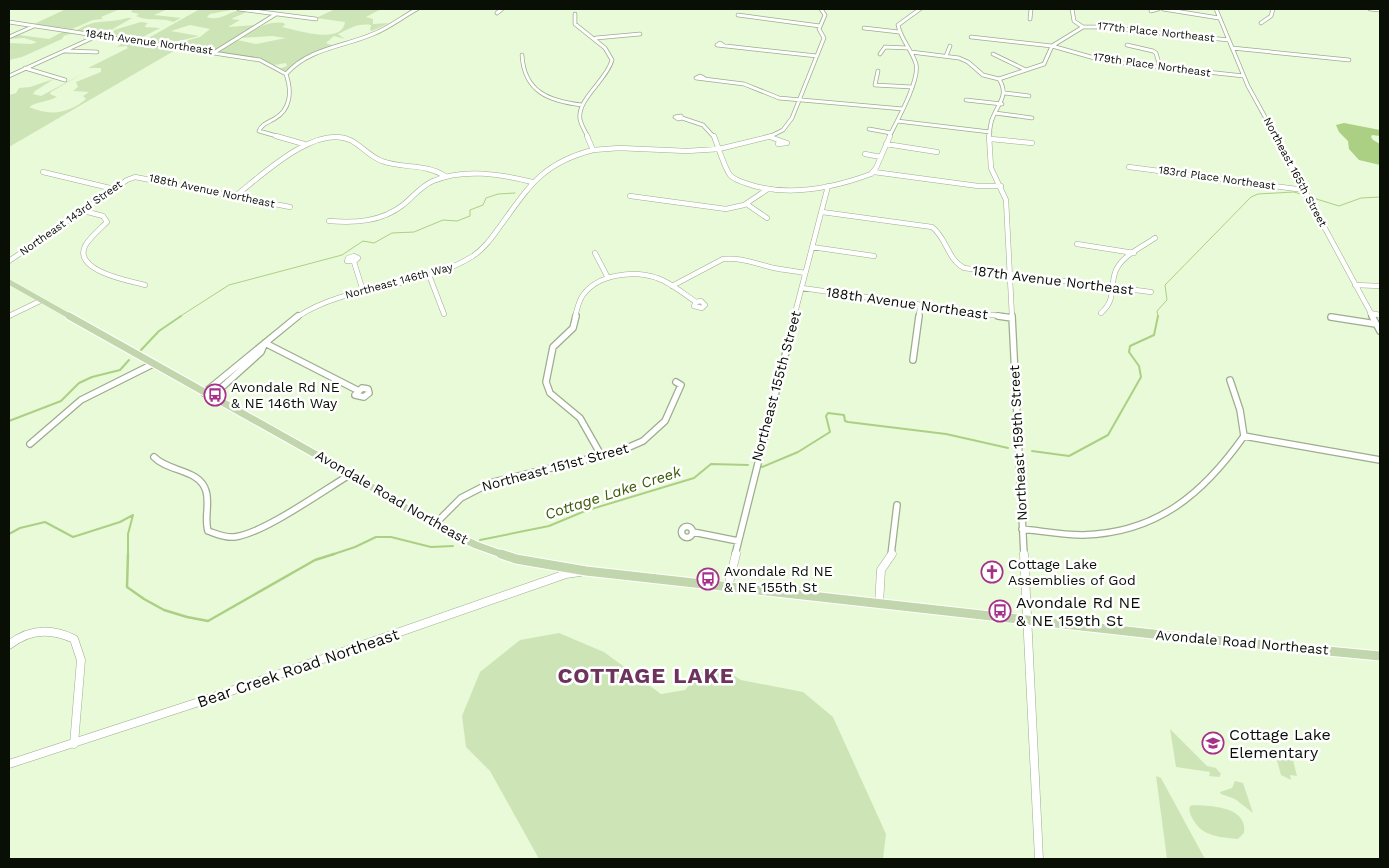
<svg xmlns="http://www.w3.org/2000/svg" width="1389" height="868" viewBox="0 0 1389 868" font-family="'Work Sans',sans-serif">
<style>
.green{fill:#cde5b6}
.water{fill:#abd083}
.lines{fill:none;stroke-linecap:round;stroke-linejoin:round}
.stream-far2{stroke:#abd083;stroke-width:1}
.stream-far1{stroke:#abd083;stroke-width:2}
.stream{stroke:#abd083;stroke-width:2.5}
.minor-far3-casing{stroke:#9dad8e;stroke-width:4.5}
.minor-far2-casing{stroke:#9dad8e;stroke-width:5.5}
.minor-far1-casing{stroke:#9dad8e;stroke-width:8}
.minor-casing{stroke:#9dad8e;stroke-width:9}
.major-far2-casing{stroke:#fff;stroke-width:6}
.major-far1-casing{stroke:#fff;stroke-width:9}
.major-casing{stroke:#fff;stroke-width:11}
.minor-far3{stroke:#fff;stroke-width:3}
.minor-far2{stroke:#fff;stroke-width:4.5}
.minor-far1{stroke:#fff;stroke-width:5.5}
.minor{stroke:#fff;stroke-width:8}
.major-far2{stroke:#c1d6ac;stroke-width:5}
.major-far1{stroke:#c1d6ac;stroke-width:7}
.major{stroke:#c1d6ac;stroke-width:9}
.labels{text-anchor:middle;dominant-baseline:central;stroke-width:5;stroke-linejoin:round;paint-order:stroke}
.far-street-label{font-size:11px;fill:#090f05;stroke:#fff}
.street-label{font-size:14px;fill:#090f05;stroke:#fff}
.poi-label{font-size:14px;fill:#090f05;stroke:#fff;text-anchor:start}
.water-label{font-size:15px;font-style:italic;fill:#3a5a05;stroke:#fff}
.near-poi-label{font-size:16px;fill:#090f05;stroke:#fff;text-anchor:start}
.near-street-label{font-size:16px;fill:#090f05;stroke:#fff}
.near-district-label{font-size:22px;font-weight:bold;letter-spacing:1px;fill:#6e335d;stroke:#fff}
</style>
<rect width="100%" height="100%" fill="#e9fad8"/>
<path class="green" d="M66,9H120L101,17L103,19L93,20L72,29L34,24Z
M133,9H168L154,15L181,18L173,22C161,17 148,22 136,16L139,14L131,12Z
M184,9H236L210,14L207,17C218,21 227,14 236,11C240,9 245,11 249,11L231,19L240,20L228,27L257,25L215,51L170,45L200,37L210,29L190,25L171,31L199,36L167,44L143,41L198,10Z
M335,9H381L366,17L373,19V24L389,23L372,31L370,30L371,25C357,23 350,29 338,34L345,39L334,36L326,43L334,46L300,60L286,71L279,69L287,66L286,63L275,65L258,59L218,52L237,40L256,44L286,38L272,36L240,38C253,30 268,20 284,23L285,25L282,27C294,29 342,46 345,22L316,18Z
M127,18H132L113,29L107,35L77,30C96,18 107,24 127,18Z
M141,22L148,23L145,26V27L160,28L139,39L113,35L114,30Z
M62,32L73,33L64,36L62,39L22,57L9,60V52H11L9,50V43L32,44L37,42L24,38L9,39L19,35L49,39Z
M125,41L179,48L9,147V95L16,93L19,88L30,87L54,79L35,91L33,94L41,96L84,73L51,92L50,94L57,97C47,102 39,101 29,107C50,116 68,114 86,99L83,96L89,92L73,91L78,87L76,82L101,72V68H88L128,48L126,46L117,47Z
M559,633L604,652L661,694L685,690L698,673L721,668L741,680L803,692L833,717L886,834L883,859H539L490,771L466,747L462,716L480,672L520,640Z
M1170,729L1207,766L1216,768L1221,774L1219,777L1209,776L1210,772L1176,767Z
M1275,754L1292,756L1297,776L1290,775L1291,780L1281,775Z
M1156,776L1161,778L1205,859H1167Z
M1235,781L1243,783L1253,813L1235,799L1221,794L1220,792L1232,788Z
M1193,805C1211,806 1248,806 1244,833L1238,839C1221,837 1203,837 1194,821C1191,816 1188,812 1190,806Z"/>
<path class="water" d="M1344,123L1380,130V136L1372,135L1371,137L1373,140L1380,144V165L1359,160L1349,149L1348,141L1339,132L1336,125Z"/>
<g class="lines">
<path class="stream-far2" d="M179,317L229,285L342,255L363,241L374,243L392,233L414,232L443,220L457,221L470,216V210L483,205L486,198L498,194L515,193
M1158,317L1157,311L1167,300L1165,285L1251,197L1258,194L1294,192L1339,206L1361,198L1380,197"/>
<path class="stream-far1" d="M141,350L159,331L181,316
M9,421L61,401L79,383L92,377L120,370L129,360
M1032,451L1069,456L1108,435L1141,377L1139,366L1129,352L1130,346L1154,335L1158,316
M762,467L798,452L830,432L826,416L828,413L844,415L845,421L848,422L946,434L1008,448
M9,534L20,528L45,522L73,537L120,522L133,515L128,534V555
M480,540L549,526L585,511L694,478L711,464L748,465
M331,555L355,547L376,537H391L431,547L453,546"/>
<path class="stream" d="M128,554L127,587L144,599L164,610L187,617L208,621L315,560L334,554"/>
<g class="minor-far3-casing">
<path id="minor-far3" d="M239,9L316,19
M1163,9L1219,18
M1216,9L1248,86L1276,137
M1370,9L1380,10
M1151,11L1158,9
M497,13L502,9
M575,14V24L605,48L612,60C607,80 577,99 580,119C581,125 585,131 588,137
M738,15L820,26
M1030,19L1031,9
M9,22L260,60L286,74
M1261,23L1271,16L1273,9
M1083,27H1102L1229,40
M864,28L899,32
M9,37L34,26
M971,37L1052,46L1105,61L1244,76
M596,38L640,34
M723,45L720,43L717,45L817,56
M1127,45L1153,51L1156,53L1160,67
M1232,48L1349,60
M64,51L97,52
M215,52L276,14
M911,52L959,58L968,62L983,75L999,79
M880,54L885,47L908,48
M993,54L1026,70
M522,55C524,92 549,101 582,105
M946,56L950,46
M25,68L65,80
M878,71L875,85L912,87
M9,76L99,35
M704,78L700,76L696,78L744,84L779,98L903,109
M999,79L1044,64L1052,46L1083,27L1074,21L1072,9
M1005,93L1029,96
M966,100L1002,104
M995,113L1032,118
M681,116L682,118L678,119L675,117Z
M682,118L703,125L714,137
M897,121L990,132
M869,129L891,133
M280,137L259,131C262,124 267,123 274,119C291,110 292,91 286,74C309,48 343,47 373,34C389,28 402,17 417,9
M769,137L783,130L792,118L824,38L819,29L825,15L821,9
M889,137C897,121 920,80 916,64C912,50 901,40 898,25L920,9
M989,137C990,130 990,123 993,117C999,102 1009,95 999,79"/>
</g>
<g class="minor-far2-casing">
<path id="minor-far2" d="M276,136L304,144
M714,136C717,144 725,169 730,175C734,180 745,183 751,185C791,197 833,188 871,174L876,168L890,136
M989,136L991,168L1006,200L1012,317
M1275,136L1373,317
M770,137L787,143L778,144L779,141
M991,139L1032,143
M886,144L937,152
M593,150L619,148L687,151L719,149L772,136
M865,154L881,157
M1129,167L1304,190
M43,172L114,189
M874,172L978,186H1001
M630,196L726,209L744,205L768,189
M234,197C260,177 314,124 350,140C361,145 370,157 382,161C403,169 425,163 445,176
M748,205L767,218
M84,211L103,216L107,222C100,229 90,237 85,246C73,271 130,281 145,285
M822,212L932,227C947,238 947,259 964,268L1151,292
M329,221C355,223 381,222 403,205C413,197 421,186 433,181C464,168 501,174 532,182
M1077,244L1134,253
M812,247L874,256
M595,253L608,278
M354,256L358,258L355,261H347L348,258Z
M9,261L127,180L135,177L290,207
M354,262L363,291
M429,275L444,314
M1355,285L1380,286
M672,286L723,259C741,257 756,264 774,268C784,270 795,271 805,273
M802,288L1007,317
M701,301L705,305L702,308L694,306L696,302Z
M1101,313C1117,299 1109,287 1116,270C1123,255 1142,247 1155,238
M1370,313L1380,315
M9,316L40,301
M297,317C350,282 419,290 473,256C485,248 493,236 501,225C530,185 543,163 593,150L587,136
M575,317C577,310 578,302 583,295C598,274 634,270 657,278C670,282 684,294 696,302
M794,317L828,186
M919,317L920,306"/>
</g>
<g class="minor-far1-casing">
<path id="minor-far1" d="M576,316L573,328L553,347L546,382L550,393L580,418L601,455
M998,316L1012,318
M1012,316L1024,555
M1372,316L1380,331
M1331,317L1376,324
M265,343L357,390
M913,360L919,316
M1230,380L1240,410L1244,436
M362,388L368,389L369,393L364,397L355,395Z
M204,393L298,316
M211,397L261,352L264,345
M1244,436L1380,460
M30,444L81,400L153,364
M154,457C168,472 200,469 206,491C210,504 204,518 208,531C217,534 225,538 234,537C263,534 324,490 351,474
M434,525L461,498L490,483L620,451L643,441L665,421L681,385L676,382
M681.5 532a5.5 5.5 0 1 1 11 0a5.5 5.5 0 1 1-11 0Z
M1022,529C1042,531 1062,535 1083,535C1157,533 1203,494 1244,436
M693,532L738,541
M735,555L795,316
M891,555L897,505"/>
</g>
<g class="minor-casing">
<path id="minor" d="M1024,554L1039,859
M728,587L736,554
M879,604L881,570L892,554
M9,645C29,629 51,628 74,639L81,660L74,744
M9,764L208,699L566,574L580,572"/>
</g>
<g class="major-far2-casing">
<path id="major-far2" d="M9,282L71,317"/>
</g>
<g class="major-far1-casing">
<path id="major-far1" d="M69,316L347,472L434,525L476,545L504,555"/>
</g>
<g class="major-casing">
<path id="major" d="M501,554L516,559L586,571L1162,635L1380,656"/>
</g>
<use href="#minor-far3" class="minor-far3"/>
<use href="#minor-far2" class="minor-far2"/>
<use href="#minor-far1" class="minor-far1"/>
<use href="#minor" class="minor"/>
<use href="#major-far2" class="major-far2"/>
<use href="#major-far1" class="major-far1"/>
<use href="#major" class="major"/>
</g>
<defs>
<g id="bus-ring" transform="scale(1.125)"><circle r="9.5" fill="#fff" stroke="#a73189" stroke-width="1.5"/><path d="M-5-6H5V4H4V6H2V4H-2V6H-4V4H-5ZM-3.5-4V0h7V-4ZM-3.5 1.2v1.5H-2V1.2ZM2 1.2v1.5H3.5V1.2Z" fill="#a73189"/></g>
<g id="church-ring" transform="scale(1.125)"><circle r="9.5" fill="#fff" stroke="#a73189" stroke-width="1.5"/><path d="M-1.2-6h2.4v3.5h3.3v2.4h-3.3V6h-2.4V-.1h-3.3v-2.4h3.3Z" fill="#a73189"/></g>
<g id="school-ring" transform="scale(1.125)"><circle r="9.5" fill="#fff" stroke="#a73189" stroke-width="1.5"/><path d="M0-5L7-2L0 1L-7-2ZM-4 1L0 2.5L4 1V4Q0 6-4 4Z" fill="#a73189"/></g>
</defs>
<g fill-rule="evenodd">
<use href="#bus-ring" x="215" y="395"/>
<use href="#church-ring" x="992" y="572"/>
<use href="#bus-ring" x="708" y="579"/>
<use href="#bus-ring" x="1000" y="611"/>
<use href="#school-ring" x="1213" y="743"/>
</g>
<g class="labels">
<g class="far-street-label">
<text transform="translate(1156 32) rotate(6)">177th Place Northeast</text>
<text transform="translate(149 42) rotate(8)">184th Avenue Northeast</text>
<text transform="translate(1152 65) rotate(8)">179th Place Northeast</text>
<text transform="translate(1295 172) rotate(62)">Northeast 165th Street</text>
<text transform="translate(1217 178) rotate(8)">183rd Place Northeast</text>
<text transform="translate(212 191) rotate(12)">188th Avenue Northeast</text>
<text transform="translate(71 218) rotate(-35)">Northeast 143rd Street</text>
<text transform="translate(399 281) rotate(-15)">Northeast 146th Way</text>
</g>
<g class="street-label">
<text transform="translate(1053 280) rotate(7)">187th Avenue Northeast</text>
<text transform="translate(907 303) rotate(8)">188th Avenue Northeast</text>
<text transform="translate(776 386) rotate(-75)">Northeast 155th Street</text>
<text transform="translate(1018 443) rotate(-93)">Northeast 159th Street</text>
<text transform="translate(555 467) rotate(-15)">Northeast 151st Street</text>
<text transform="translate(392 497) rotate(30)">Avondale Road Northeast</text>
<text transform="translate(1242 642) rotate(5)">Avondale Road Northeast</text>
</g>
<g class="poi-label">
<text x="231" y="387">Avondale Rd NE<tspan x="231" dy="16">&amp; NE 146th Way</tspan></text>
<text x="1008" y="564">Cottage Lake<tspan x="1008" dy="16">Assemblies of God</tspan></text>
<text x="724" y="571">Avondale Rd NE<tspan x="724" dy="16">&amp; NE 155th St</tspan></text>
</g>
<g class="water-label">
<text transform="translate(613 493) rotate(-18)">Cottage Lake Creek</text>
</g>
<g class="near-poi-label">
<text x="1016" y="602">Avondale Rd NE<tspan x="1016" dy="18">&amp; NE 159th St</tspan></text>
<text x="1229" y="734">Cottage Lake<tspan x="1229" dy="18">Elementary</tspan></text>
</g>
<g class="near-street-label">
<text transform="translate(298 668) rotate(-19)">Bear Creek Road Northeast</text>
</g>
<g class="near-district-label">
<text x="646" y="675">COTTAGE LAKE</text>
</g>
</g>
<rect width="1389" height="868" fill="none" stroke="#090f05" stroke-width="20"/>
</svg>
